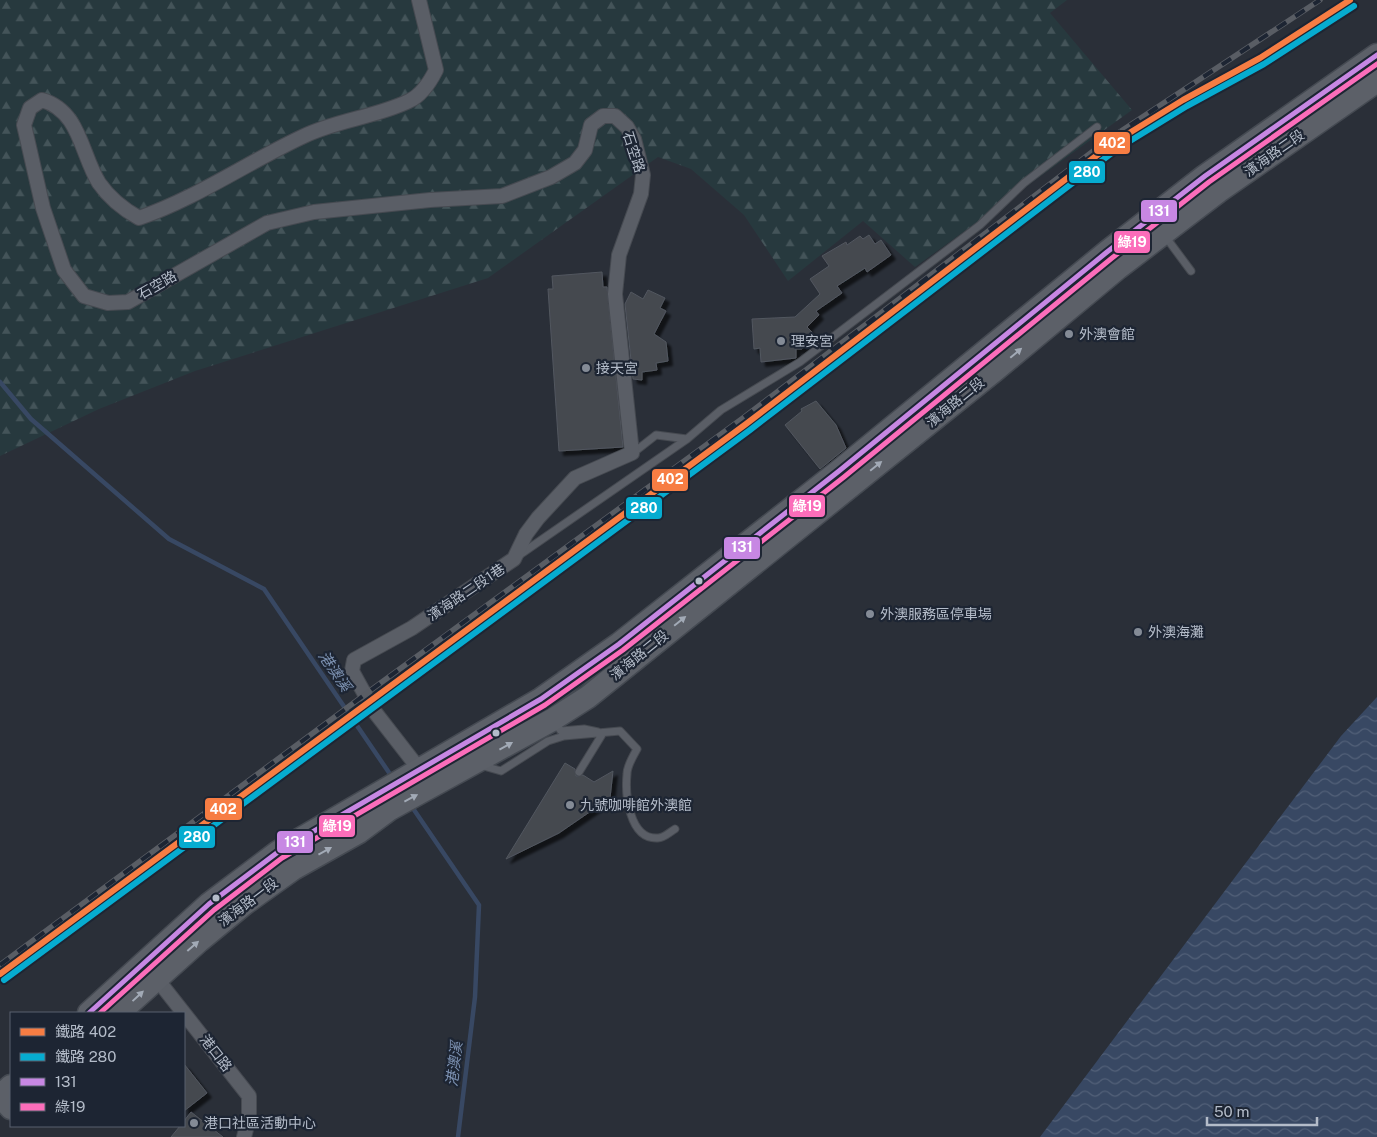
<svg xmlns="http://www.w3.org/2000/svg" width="1377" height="1137" viewBox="0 0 1377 1137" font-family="'Public Sans','Noto Sans TC',sans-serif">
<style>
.forest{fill:url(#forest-firs)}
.water{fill:url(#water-waves)}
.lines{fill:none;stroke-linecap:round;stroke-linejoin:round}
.stream{stroke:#384863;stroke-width:4.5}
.building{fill:#444850;stroke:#52575f;filter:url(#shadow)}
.lane-casing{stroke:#464a51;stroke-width:9}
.street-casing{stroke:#464a51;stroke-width:16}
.primary-casing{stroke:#454a52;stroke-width:25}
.lane{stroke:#5a5e66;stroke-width:7}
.street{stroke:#5a5e66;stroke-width:14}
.primary{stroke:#5c6068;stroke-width:22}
.rail-casing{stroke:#595d64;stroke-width:5.5}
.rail{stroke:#1d2533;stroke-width:4;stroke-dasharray:11;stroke-linecap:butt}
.bus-1-casing{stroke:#1d2533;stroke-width:9}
.bus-2-casing{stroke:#1d2533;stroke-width:9}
.bus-1{stroke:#c787e3;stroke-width:5}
.bus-2{stroke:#fb6dba;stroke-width:5}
.rail-1-casing{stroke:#1d2533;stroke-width:10}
.rail-2-casing{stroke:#1d2533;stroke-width:10}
.rail-1{stroke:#f77d43;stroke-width:6}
.rail-2{stroke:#06acd0;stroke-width:6}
.oneway{fill:#a2aab6}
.poi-dot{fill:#848b96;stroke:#1d2533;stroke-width:2}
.bus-dot{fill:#b4bcc9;stroke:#1d2533;stroke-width:2}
.labels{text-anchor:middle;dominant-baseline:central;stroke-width:4.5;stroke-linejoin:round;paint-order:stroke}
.street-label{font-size:14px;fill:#b4bcc9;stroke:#1d2533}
.poi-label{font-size:14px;fill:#b4bcc9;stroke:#1d2533;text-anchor:start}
.water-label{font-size:15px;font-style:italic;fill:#7c91b1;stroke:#1d2533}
.line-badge{stroke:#1d2533;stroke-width:2}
.badge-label{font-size:14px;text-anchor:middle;font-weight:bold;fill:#fff}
</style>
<defs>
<pattern id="forest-firs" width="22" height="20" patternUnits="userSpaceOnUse" patternTransform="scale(1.25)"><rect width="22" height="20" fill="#27393e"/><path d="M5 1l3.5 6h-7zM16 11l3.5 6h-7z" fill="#445459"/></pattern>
<pattern id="water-waves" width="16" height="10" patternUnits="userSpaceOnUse" patternTransform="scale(1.25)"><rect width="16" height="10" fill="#384863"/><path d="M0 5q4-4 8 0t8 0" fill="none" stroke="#526078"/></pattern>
<filter id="shadow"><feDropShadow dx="4.5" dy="4.5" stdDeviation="1" flood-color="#0009"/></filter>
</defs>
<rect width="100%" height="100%" fill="#2a2f38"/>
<path class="forest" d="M0,0H1067L1050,13L1132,110L915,267L863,221L788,281L744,215L691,169L658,157L488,278L195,371L99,409L0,456Z"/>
<path class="water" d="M1377,697V1137H1040L1341,736Z"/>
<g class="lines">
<path class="stream" d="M0,382L31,419L169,539L264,589L392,777
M410,804L479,905L475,997L458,1137"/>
</g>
<path class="building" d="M869,235L875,244L881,240L891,255L867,272L865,268L837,286L842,293L816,311L819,315L807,327L814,334L802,349H796V358L761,362L760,348L754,349L752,319L795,317L820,294L810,279L829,266L822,256L846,242L847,245L860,236L863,239Z
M602,272L603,287H607L623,447L559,451L548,289H553L552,276Z
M648,290L665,298L660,308L666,311L654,334L666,342L668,361L656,363L657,370L642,372V380L633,379L625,304L631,292L643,299Z
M816,401L836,425L846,448L820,469L785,425L802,411L801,409Z
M565,763L575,769L576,776L583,775L594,782L613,771L610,798L559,833L506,859Z
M184,1064L207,1093L184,1111Z
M191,1112L223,1137H171L180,1126H184V1121Z"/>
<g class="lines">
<g class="lane-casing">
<path id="lane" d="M1165,236L1191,271
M633,453L656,435L687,439
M518,556L687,439L721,410L800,362L980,225L1024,183L1097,127
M555,723L561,731L584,729L598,732
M480,765L501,771L548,741L564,736L620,731L637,749C633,756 627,766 627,774C625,794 629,840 658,838C664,838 670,832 675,829
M579,772L603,733"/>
</g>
<g class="street-casing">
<path id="street" d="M419,0L436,70C430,82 422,95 409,101C376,117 337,120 304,136C248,162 197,198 139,218C123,209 110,199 99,183C81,154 80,111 42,100L30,108L24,125L43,208L64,270L84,296L108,303L128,302L267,223L314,212L430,200L502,196L551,177L575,163L585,150L591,125L603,116H615L627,127L634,139L643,175L641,194L619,255L615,294L632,453L575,478L538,518L526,534L514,559L412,628L354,660L352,671L374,711L423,774
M153,974L249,1096V1118L244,1137"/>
</g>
<g class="primary-casing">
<path id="primary" d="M89,1013L209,904L278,852L541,699L619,644L839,471L1107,252L1205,176L1377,55
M119,1013L199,941L244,904L293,869L359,832L390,809L552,720L588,697L994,371L1118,268L1219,191L1377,81
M11,1086L0,1096L11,1108"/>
</g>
<use href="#lane" class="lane"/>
<use href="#street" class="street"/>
<use href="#primary" class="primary"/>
<g class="rail-casing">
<path id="rail" d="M0,965L371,690L743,418L1109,139L1320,0"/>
</g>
<use href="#rail" class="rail"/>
<g class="bus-1-casing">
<path id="bus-1" d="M89,1013L209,904L278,852L541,699L619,644L839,471L1107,252L1205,176L1377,55"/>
</g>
<g class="bus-2-casing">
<path id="bus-2" d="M100,1013L214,910L282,858L545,705L623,650L844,477L1112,258L1209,182L1377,64"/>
</g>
<use href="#bus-1" class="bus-1"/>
<use href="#bus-2" class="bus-2"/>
<g class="rail-1-casing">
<path id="rail-1" d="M0,974L746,424L1113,143L1183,100L1260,58L1350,0"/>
</g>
<g class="rail-2-casing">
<path id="rail-2" d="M4,980L750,430L1117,149L1187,106L1264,64L1354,6"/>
</g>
<use href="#rail-1" class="rail-1"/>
<use href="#rail-2" class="rail-2"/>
</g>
<defs><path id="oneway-solid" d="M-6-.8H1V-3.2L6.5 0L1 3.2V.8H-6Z" transform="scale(1.25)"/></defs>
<g class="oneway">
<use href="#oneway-solid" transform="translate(1016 353) rotate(-40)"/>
<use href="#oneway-solid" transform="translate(876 466) rotate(-39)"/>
<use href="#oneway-solid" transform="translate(680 621) rotate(-39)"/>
<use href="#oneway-solid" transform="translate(506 746) rotate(-29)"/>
<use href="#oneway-solid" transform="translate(411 798) rotate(-28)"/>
<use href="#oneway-solid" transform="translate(325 851) rotate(-29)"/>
<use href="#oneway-solid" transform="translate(193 946) rotate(-41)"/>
<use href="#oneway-solid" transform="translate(138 996) rotate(-43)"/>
</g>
<g class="poi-dot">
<circle cx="1069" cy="334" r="5"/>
<circle cx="781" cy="341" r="5"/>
<circle cx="586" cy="368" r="5"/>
<circle cx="870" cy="614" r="5"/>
<circle cx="1138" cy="632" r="5"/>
<circle cx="570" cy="805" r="5"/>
<circle cx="194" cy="1123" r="5"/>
</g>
<g class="bus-dot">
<circle cx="699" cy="581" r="4.5"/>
<circle cx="496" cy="733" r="4.5"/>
<circle cx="216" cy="898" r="4.5"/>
</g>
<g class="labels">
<g class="street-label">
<text transform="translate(634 152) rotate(72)">石空路</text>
<text transform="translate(1274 153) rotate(-35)">濱海路二段</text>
<text transform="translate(157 285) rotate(-30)">石空路</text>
<text transform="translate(955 402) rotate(-39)">濱海路二段</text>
<text transform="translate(466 592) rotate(-34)">濱海路二段1巷</text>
<text transform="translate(639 655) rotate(-39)">濱海路二段</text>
<text transform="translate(248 902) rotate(-37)">濱海路一段</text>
<text transform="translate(216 1053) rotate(52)">港口路</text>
</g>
<g class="poi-label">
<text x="1079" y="334">外澳會館</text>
<text x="791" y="341">理安宮</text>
<text x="596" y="368">接天宮</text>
<text x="880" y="614">外澳服務區停車場</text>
<text x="1148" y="632">外澳海灘</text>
<text x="580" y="805">九號咖啡館外澳館</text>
<text x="204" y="1123">港口社區活動中心</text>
</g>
<g class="water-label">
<text transform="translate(335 671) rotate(56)">港澳溪</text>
<text transform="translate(454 1064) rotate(-83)">港澳溪</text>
</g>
</g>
<g class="line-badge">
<rect x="1093" y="131" width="38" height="24" rx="5" fill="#f77d43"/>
<rect x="1068" y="160" width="38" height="24" rx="5" fill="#06acd0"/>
<rect x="1140" y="199" width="38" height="24" rx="5" fill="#c787e3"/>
<rect x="1113" y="230" width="38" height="24" rx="5" fill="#fb6dba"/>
<rect x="651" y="468" width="38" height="24" rx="5" fill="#f77d43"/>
<rect x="788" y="494" width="38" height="24" rx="5" fill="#fb6dba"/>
<rect x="625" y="496" width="38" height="24" rx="5" fill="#06acd0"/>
<rect x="723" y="536" width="38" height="24" rx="5" fill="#c787e3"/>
<rect x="204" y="797" width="39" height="24" rx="5" fill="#f77d43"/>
<rect x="318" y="814" width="38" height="24" rx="5" fill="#fb6dba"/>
<rect x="178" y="825" width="38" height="24" rx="5" fill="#06acd0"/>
<rect x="276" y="830" width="38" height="24" rx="5" fill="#c787e3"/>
</g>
<g class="badge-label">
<text x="1112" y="148">402</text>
<text x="1087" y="177">280</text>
<text x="1159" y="216">131</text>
<text x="1132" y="247">綠19</text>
<text x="670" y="484">402</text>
<text x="807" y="511">綠19</text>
<text x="644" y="513">280</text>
<text x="742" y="552">131</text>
<text x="223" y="814">402</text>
<text x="337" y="831">綠19</text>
<text x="197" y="842">280</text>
<text x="295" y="847">131</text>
</g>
<rect x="10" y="1012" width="175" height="115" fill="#1d2533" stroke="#59616f"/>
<rect x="20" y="1028" width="25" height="8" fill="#f77d43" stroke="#59616f"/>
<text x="55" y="1037" font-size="15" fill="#b4bcc9">鐵路 402</text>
<rect x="20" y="1053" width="25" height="8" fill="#06acd0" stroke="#59616f"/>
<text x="55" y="1062" font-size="15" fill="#b4bcc9">鐵路 280</text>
<rect x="20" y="1078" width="25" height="8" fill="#c787e3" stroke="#59616f"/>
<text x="55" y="1087" font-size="15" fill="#b4bcc9">131</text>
<rect x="20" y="1103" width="25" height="8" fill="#fb6dba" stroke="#59616f"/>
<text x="55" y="1112" font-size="15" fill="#b4bcc9">綠19</text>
<path d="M1207 1117v8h110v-8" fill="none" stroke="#b4bcc9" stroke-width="2.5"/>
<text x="1214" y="1117" font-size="15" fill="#b4bcc9" stroke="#1d2533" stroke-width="4" paint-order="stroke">50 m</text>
</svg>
